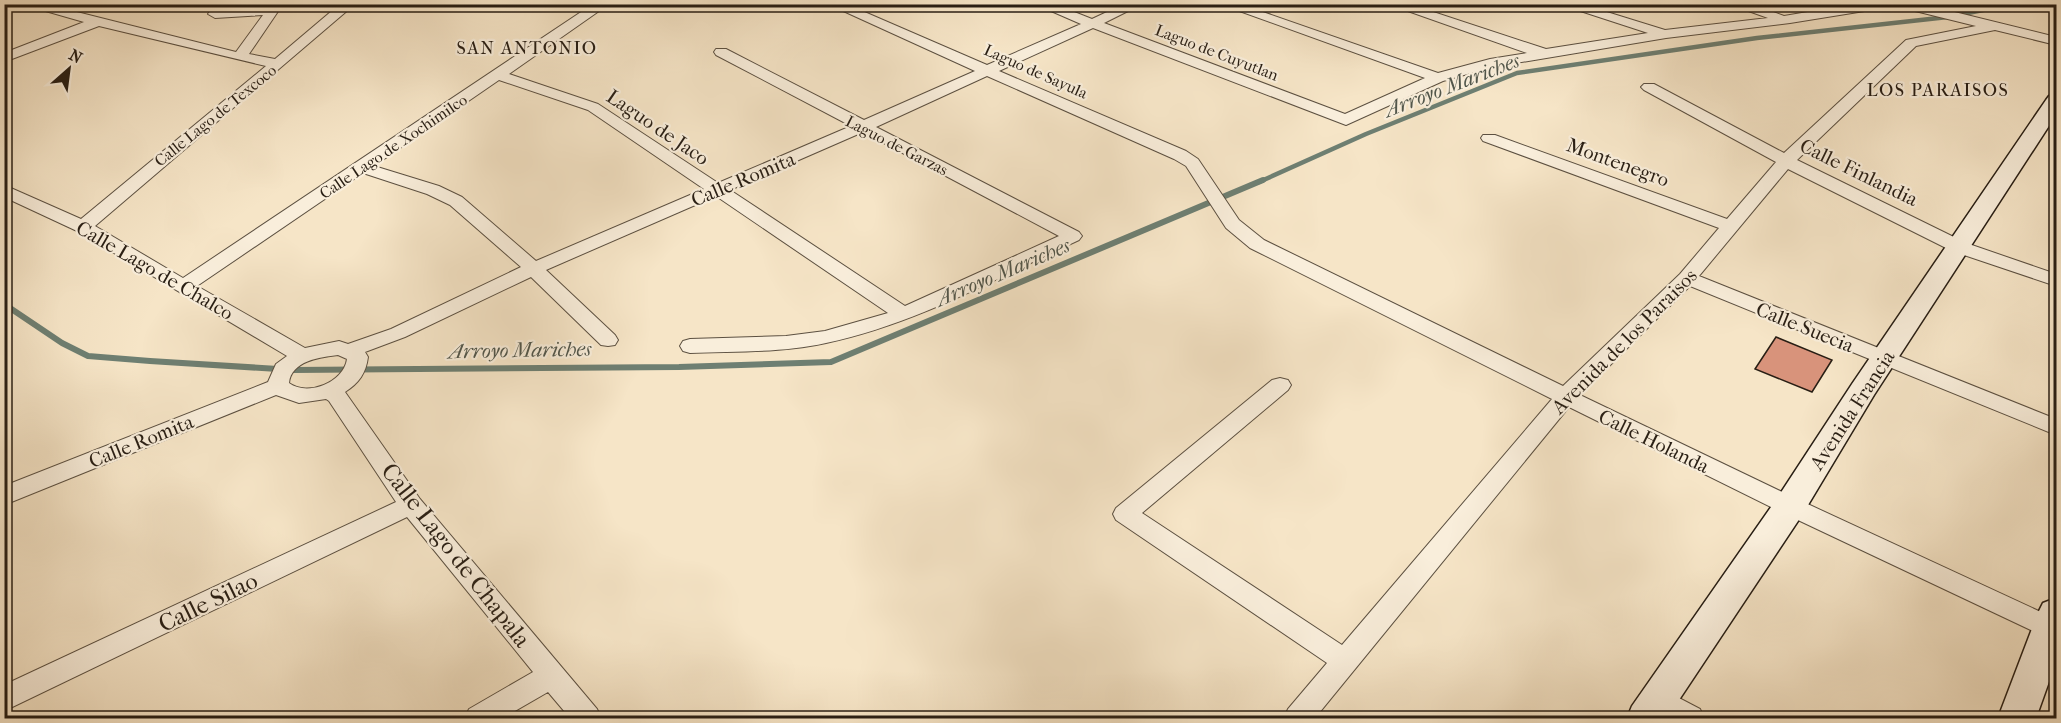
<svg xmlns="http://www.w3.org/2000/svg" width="2061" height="723" viewBox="0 0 2061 723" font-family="'IM FELL French Canon',serif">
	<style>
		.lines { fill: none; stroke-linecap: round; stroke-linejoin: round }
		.stream-far1 { stroke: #6e7f72; stroke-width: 4.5 }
		.stream { stroke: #6e7f72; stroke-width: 6 }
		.building { fill: #d8937b; stroke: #281e14; stroke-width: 1.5 }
		.street-casing { stroke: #5c5041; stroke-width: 2 }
		.secondary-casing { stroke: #281e14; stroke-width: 3 }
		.street { fill: #f9eedb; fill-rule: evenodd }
		.secondary { fill: #f9eedb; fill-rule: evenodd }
		.labels { text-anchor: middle; stroke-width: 4.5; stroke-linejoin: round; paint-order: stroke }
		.far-street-label { font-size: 16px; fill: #281e14; stroke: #f9eedb }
		.far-quarter-label { font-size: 18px; letter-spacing: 1.5px; fill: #281e14; stroke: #f9eedb }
		.street-label { font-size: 20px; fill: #281e14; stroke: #f9eedb }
		.water-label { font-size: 21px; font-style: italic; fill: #51564b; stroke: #f9eedb }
		.near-street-label { font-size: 24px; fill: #281e14; stroke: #f9eedb }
	</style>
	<rect width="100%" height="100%" fill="#f6e5c7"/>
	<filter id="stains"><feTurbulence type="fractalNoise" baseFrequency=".00333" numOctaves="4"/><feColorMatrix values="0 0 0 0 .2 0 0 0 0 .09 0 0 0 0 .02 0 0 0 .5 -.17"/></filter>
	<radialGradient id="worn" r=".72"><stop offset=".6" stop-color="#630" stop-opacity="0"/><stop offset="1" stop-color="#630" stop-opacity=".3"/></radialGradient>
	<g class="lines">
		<path class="stream-far1" d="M1259,182L1366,134L1517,73L1757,38L1948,17L1998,7"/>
		<path class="stream" d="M4,304L62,343L88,356L150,361L294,370L679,367L831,362L1263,180"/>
	</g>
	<path class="building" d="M1776,337L1832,360L1812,392L1755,369Z"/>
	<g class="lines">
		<defs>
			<path id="street" d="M21,4H45L236,52L263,15L215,18L208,14L210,11L283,4L249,54L275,59L340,4H355L95,226L183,278L593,4H609L509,74L598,104L718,183L851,126L716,55L714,52L716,49H726L864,120L975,71L828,4H846L987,65L1081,24L1035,4H1054L1092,19L1124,4H1142L1104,23L1345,114L1425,78L1220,4H1240L1438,73L1490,59L1527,53L1388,4H1409L1546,49L1648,33L1559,4H1581L1665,30L1768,18L1729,4H1752L1784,16L1855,4H1889L1883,8L1790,23L1666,38L1492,67L1443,81L1346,125L1093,28L999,71L1186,151L1198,159L1239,220L1264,240L1563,386L1680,274L1719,228L1483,141L1481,138L1483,135H1495L1727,219L1776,162L1644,90L1641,87L1644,84H1654L1784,153L1906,40L1976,26L1899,7L1898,4H1922L2056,37V45L1995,30L1916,46L1797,160L1966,243L2056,274V286L1952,251L1788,169L1699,276L2056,419V435L1690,286L1580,395L1799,500L2056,619V642L1781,512L1569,407L1315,718H1284L1288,709L1327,663L1116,520L1113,514L1116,508L1272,380L1280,378L1288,380L1291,385L1288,390L1142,513L1342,645L1552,399L1250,248L1226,228L1186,166L1174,159L987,76L876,127L1079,232L1082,236L1079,240C997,278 916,324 826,343C782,353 735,351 690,353L683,351L680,346L683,341L690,339L786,336L825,331L888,313L716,196L546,270L615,335L618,340L615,345L608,346L601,345L531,277L405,337L365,352L368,357C366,373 359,383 345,392L420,499L597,709L601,718H570L548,692L503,718H465L469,709L533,672L407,517L4,711V685L396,502L329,401L326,399L299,403L276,395L4,505V486L268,382L276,364L287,356L77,231L4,197V185L81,219L266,66L99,26L4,62V53L84,22ZM499,80L588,110L704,189L536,261L462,197L439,186L374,166ZM863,132L1059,236L905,306L730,190ZM363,173L427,194L450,205L521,267L391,329L348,344L339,341L305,348L197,286ZM338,355L347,359C344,382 308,397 289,383C291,361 320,357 338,355Z
				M1658,687L1700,709L1704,718C1681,718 1655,723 1644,699L1648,690Z"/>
			<path id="secondary" d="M2046,4H2056V11L2050,10Z
				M2056,94V115L1874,395L1802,515L1667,718H1627L1632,706L1778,497L1852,384L2046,100L2049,96Z
				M2056,598V662L2036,718H1998L2038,613L2043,603Z"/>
		</defs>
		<use href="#street" class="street-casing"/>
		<use href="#secondary" class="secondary-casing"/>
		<use href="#street" class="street"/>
		<use href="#secondary" class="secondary"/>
	</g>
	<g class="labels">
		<g class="far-street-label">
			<text transform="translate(1217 52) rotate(21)" y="6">Laguo de Cuyutlan</text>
			<text transform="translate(1036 71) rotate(24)" y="6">Laguo de Sayula</text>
			<text transform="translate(215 115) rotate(-39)" y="6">Calle Lago de Texcoco</text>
			<text transform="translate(897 145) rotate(27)" y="6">Laguo de Garzas</text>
			<text transform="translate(393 146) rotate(-34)" y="6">Calle Lago de Xochimilco</text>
		</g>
		<g class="far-quarter-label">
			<text x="527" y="54">SAN ANTONIO</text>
			<text x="1938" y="96">LOS PARAISOS</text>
		</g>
		<g class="street-label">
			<text transform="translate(658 127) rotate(34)" y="7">Laguo de Jaco</text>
			<text transform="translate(1618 162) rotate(20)" y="7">Montenegro</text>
			<text transform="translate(1859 172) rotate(26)" y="7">Calle Finlandia</text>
			<text transform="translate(743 179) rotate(-23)" y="7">Calle Romita</text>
			<text transform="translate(155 270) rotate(30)" y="7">Calle Lago de Chalco</text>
			<text transform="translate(1805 327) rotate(22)" y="7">Calle Suecia</text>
			<text transform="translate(1624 341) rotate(-45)" y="7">Avenida de los Paraisos</text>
			<text transform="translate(1852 410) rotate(-57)" y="7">Avenida Francia</text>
			<text transform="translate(141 441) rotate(-22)" y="7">Calle Romita</text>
			<text transform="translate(1654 441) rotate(26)" y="7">Calle Holanda</text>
		</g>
		<g class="water-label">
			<text transform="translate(1452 85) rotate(-21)" y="7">Arroyo Mariches</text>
			<text transform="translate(1003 272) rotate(-23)" y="7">Arroyo Mariches</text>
			<text transform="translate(520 350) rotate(-1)" y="7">Arroyo Mariches</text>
		</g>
		<g class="near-street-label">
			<text transform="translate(456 555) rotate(52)" y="8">Calle Lago de Chapala</text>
			<text transform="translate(208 602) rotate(-26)" y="8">Calle Silao</text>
		</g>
	</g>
	<rect width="2061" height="723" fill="none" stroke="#f6e5c7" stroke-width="24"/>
	<rect x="6" y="6" width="2049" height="711" fill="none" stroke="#281e14" stroke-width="3"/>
	<rect x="12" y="12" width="2037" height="699" fill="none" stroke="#281e14" stroke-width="1.5"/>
	<g transform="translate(69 69) rotate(28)" stroke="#f9eedb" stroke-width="4.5" paint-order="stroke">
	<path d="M0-4.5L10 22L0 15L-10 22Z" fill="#281e14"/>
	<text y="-9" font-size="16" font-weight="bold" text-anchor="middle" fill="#281e14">N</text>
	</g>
	<rect width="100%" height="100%" filter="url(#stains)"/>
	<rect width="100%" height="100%" fill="url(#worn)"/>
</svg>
